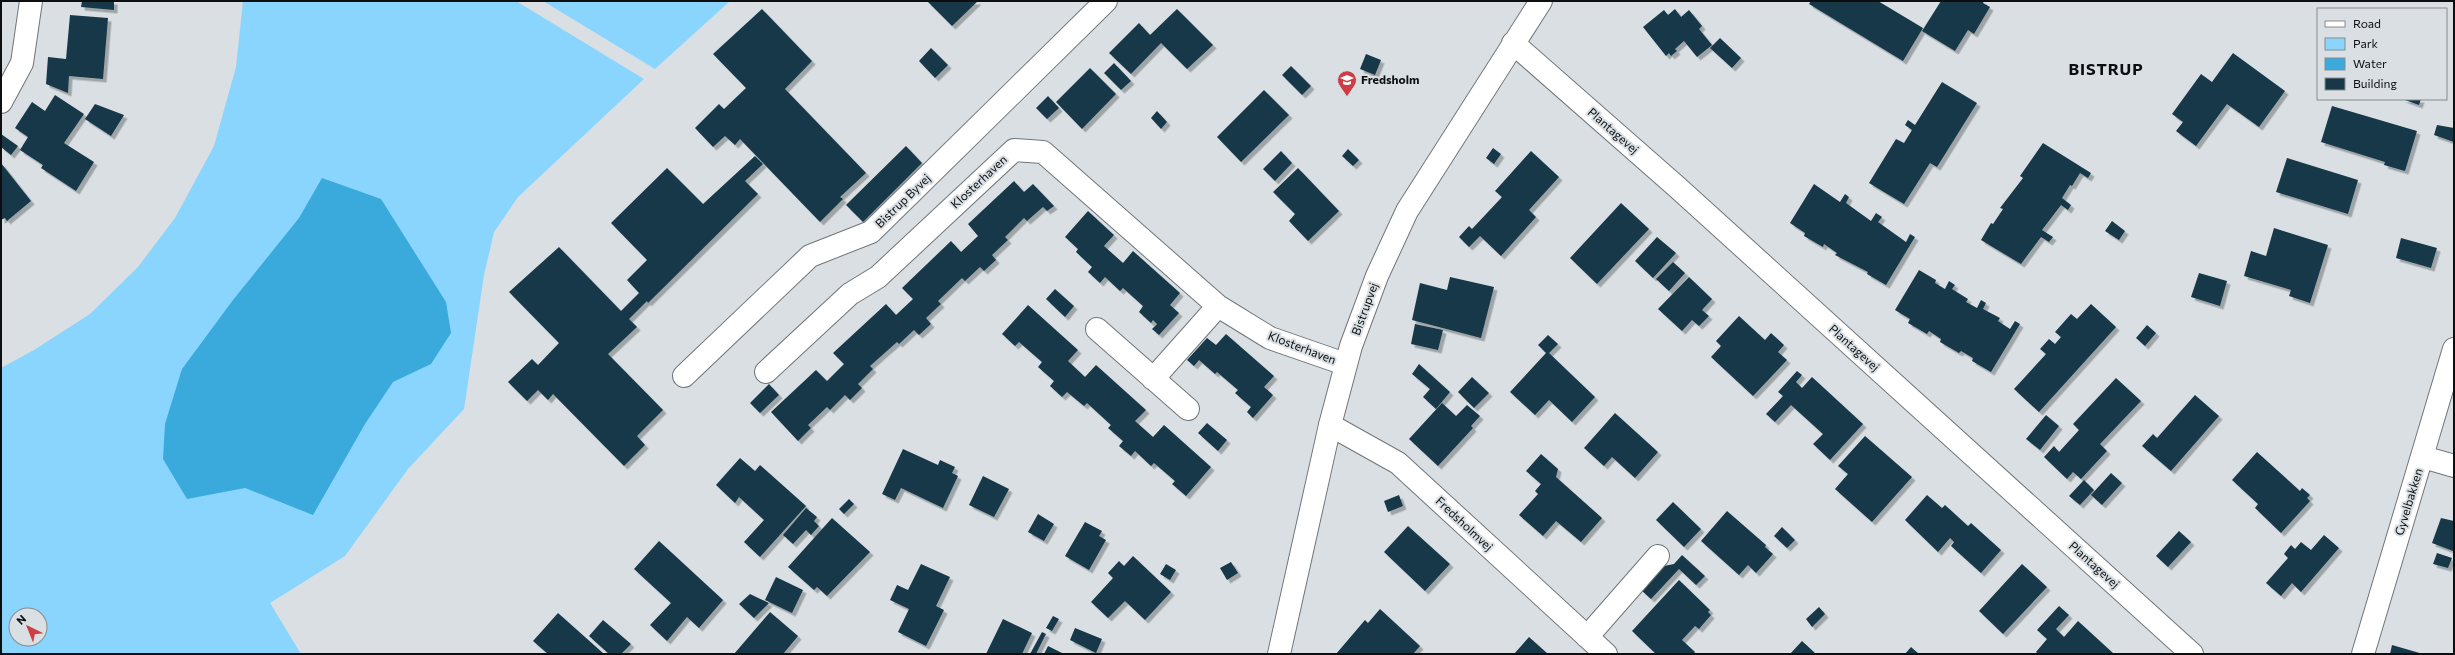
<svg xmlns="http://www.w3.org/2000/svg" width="2455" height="655" viewBox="0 0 2455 655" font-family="Commissioner,sans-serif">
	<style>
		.green { fill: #8ad5fe; fill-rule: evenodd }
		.water { fill: #3aa9dc }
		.building { fill: #163848; filter: url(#shadow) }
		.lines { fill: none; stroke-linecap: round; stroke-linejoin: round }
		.street-casing { stroke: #717679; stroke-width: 24 }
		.secondary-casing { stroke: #717679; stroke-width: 24 }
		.street { stroke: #fff; stroke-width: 22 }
		.secondary { stroke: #fff; stroke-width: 22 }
		.labels { text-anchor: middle; stroke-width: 4; stroke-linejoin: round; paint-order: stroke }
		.poi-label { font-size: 12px; font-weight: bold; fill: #0c0e0f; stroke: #d9dfe3; text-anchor: start }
		.street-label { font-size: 12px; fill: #0c0e0f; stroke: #d9dfe3 }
		.district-label { font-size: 16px; font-weight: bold; letter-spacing: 1px; fill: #0c0e0f; stroke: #d9dfe3 }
	</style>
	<defs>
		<filter id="shadow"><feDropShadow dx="3.5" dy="3.5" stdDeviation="0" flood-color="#0004"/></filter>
	</defs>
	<rect width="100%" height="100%" fill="#d9dfe3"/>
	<path class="green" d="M243,1H516L644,79L518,197L494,232L484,275L464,409L408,469L345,556L270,603L301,654H1V368L34,350L90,314L138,267L175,218L214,146L236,67ZM16,615H40V639H16Z
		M543,1H730L655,69Z"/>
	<path class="water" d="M322,178L381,199L446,302L451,333L431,364L393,382L365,424L313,515L245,488L187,499L163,459L165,424L182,369L233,300L299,218Z"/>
	<path class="building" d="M82,1H114V10L81,7Z
		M927,1H978L952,26Z
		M1811,1H1878L1923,28L1903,61L1809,4Z
		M1941,1H1984L1983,3L1990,7L1974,34L1968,30L1955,51L1922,31Z
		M762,9L812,61L785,89L866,173L840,197L843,199L820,222L740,139L735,145L725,136L713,147L695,128L719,104L724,109L746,88L713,54Z
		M1177,9L1213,45L1187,69L1161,43L1131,74L1109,53L1139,23L1150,35Z
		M1675,9L1681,17L1689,10L1702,26L1699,29L1712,45L1697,57L1684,41L1675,49L1677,51L1671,56L1669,53L1666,56L1643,27L1664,10L1668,15Z
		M70,15L108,18L103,79L69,76L68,93L46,84L48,57L66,59Z
		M1720,38L1741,58L1732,68L1710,48Z
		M931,48L948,65L935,78L919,61Z
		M2233,53L2285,91L2259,127L2227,104L2196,146L2176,131L2183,122L2172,114L2201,74L2212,82Z
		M1366,54L1381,60L1375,75L1360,69Z
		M1114,63L1131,81L1121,90L1104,73Z
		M1291,66L1311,86L1302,95L1282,75Z
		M1090,68L1116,94L1082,129L1056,102Z
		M1942,82L1977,103L1937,167L1930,163L1904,204L1869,183L1896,139L1904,143L1912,130L1905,125L1908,120L1915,125Z
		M1264,90L1289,115L1241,162L1217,137Z
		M55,95L84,114L64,143L94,162L76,191L41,168L43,165L20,150L28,137L15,128L32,102L45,111Z
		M1048,96L1059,108L1047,119L1036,108Z
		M2402,99H2421L2419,105Z
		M95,104L124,115L111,136L85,119Z
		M2332,106L2417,131L2405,171L2384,165L2385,162L2321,142Z
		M1157,111L1167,122L1161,129L1151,118Z
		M2437,125L2454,128V142L2434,135Z
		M1,134L18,146L11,155L1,147Z
		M2043,143L2091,173L2088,178L2080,173L2072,186L2070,185L2062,198L2071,205L2068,210L2061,205L2042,230L2053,237L2049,242L2041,237L2021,264L1981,240L1991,223L1993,224L2003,209L2000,208L2023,178L2020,176Z
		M906,146L922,163L863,222L846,205Z
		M1493,148L1501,154L1494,164L1486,158Z
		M1348,149L1359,160L1353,166L1342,156Z
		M1281,151L1292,163L1275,181L1263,169Z
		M1531,151L1559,177L1529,210L1536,217L1501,256L1480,236L1469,247L1459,237L1469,226L1472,229L1502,197L1495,191Z
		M755,156L763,164L745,181L758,194L648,303L647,301L629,319L637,327L608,354L663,410L637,436L645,445L624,466L553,394L548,400L538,390L527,401L508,382L532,359L538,365L559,343L509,292L559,247L621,311L639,293L627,280L647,260L611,223L667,168L703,204Z
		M2287,158L2358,180L2348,214L2276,192Z
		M1,163L31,201L7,221L5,218L1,220Z
		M1298,168L1339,211L1308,241L1289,221L1295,214L1273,192Z
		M1014,181L1024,192L1033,184L1054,206L1047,211L1043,207L1027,221L1024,218L1005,237L1008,240L992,255L996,260L984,271L980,267L965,281L962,278L938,301L941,304L926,318L931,324L919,335L914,330L899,344L897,342L870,366L873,369L858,384L862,388L850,400L845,395L830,410L827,407L808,425L811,428L798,441L771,412L816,370L827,381L844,364L833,353L886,304L896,315L913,299L902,288L951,241L961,252L978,236L968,224Z
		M1814,184L1840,202L1845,194L1849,197L1846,203L1871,221L1876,213L1882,217L1878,222L1906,242L1910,234L1915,237L1886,285L1867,274L1868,272L1835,255L1837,253L1824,244L1823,247L1804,236L1805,233L1790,223Z
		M1621,203L1649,229L1597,284L1570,258Z
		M1088,211L1114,235L1104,246L1123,263L1133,251L1180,293L1170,305L1179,313L1159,335L1152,329L1157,324L1153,320L1151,323L1139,312L1143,306L1123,288L1120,291L1105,277L1100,283L1088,272L1092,267L1076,252L1078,249L1065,237Z
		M2112,221L2125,231L2119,240L2105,231Z
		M2274,228L2328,245L2310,303L2289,296L2291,290L2244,276L2251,251L2266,256Z
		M1657,237L1676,253L1653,278L1635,261Z
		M2401,238L2437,248L2431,268L2396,258Z
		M1673,262L1685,273L1669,291L1656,279Z
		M1919,270L1936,280L1935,283L1945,289L1949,281L1955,285L1952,289L1968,299L1966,302L1977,308L1981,300L1986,303L1983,309L2000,318L1998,321L2010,329L2015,321L2020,324L1991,372L1972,361L1973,358L1961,351L1959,353L1940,342L1941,339L1929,331L1927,334L1908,323L1910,319L1895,310Z
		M2199,273L2227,281L2220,306L2191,297Z
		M1450,277L1494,287L1481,338L1412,320L1420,283L1447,290Z
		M1689,277L1712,299L1702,310L1709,316L1699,326L1692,320L1682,331L1658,309Z
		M1055,289L1074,306L1065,317L1046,299Z
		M2091,304L2116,327L2039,412L2014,389L2046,354L2040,349L2049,339L2055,344L2061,337L2055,332L2071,314L2077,319Z
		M1028,305L1078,350L1068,361L1085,377L1096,365L1146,410L1135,421L1153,437L1164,425L1211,467L1186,496L1172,484L1175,481L1154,463L1151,466L1135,451L1131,456L1119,446L1123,441L1108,428L1111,425L1087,403L1084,406L1067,392L1062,397L1050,386L1054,381L1038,367L1042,362L1019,342L1015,346L1002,334Z
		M1739,316L1765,340L1771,333L1784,345L1778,352L1787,360L1753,396L1711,357L1721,346L1716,341Z
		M1415,324L1443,330L1438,350L1411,344Z
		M2147,325L2156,333L2145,346L2136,338Z
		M1226,334L1274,376L1264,387L1273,395L1253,418L1247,412L1251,407L1235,393L1238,390L1217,372L1215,374L1199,360L1194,366L1187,360L1207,338L1216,345Z
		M1548,335L1558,344L1549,353L1595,397L1572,422L1549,400L1535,415L1510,392L1546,353L1538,345Z
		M1419,364L1450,392L1436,409L1423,397L1430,389L1412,374Z
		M1797,371L1802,375L1796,382L1802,388L1812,377L1863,424L1830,460L1813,444L1823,434L1791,405L1775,422L1766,414L1783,396L1778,392Z
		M1472,377L1489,393L1474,408L1458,392Z
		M2116,378L2141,401L2100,444L2107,451L2081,479L2073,472L2067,479L2044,457L2054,446L2059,452L2079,430L2073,424Z
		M769,384L779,395L760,413L750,403Z
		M2195,395L2219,416L2171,471L2142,446L2153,434L2157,438Z
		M1442,403L1456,416L1467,405L1480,416L1471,426L1473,428L1438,466L1409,439Z
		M1615,413L1658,452L1635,478L1612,457L1604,466L1584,448Z
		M2046,415L2059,426L2040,450L2026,439Z
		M1207,423L1227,440L1218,451L1198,433Z
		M1865,436L1912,477L1872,522L1835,489L1848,474L1838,466Z
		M903,449L938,465L940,460L955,467L952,473L958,476L943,508L901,488L895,500L882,494Z
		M2257,452L2300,491L2302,488L2310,495L2307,498L2310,501L2281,533L2255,508L2258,504L2232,480Z
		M1541,454L1558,469L1556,477L1602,518L1581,542L1556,521L1543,536L1519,515L1538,494L1535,491L1541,484L1526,471Z
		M740,458L755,471L760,465L806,506L760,557L744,542L764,520L739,497L735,503L716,485Z
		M2111,473L2122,483L2102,505L2091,495Z
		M983,476L1009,489L994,517L969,505Z
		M2084,480L2094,490L2080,505L2069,496Z
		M1399,495L1403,506L1388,512L1384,501Z
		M1927,495L1942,508L1945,505L1968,526L1971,523L2001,550L1981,573L1951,546L1954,542L1950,538L1938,552L1905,520Z
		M849,499L854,504L844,514L839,509Z
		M1673,502L1701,529L1684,547L1656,520Z
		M806,508L817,517L814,521L819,526L811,535L806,530L793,544L783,535Z
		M1727,511L1766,545L1765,547L1773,554L1756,573L1748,565L1739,575L1701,541Z
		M1038,514L1054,524L1044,541L1028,532Z
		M832,518L870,552L827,596L817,587L814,590L788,567Z
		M2441,518L2454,521L2453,551L2432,543Z
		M1085,522L1102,531L1099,536L1106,540L1089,570L1065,556Z
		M1408,526L1450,564L1425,591L1384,552Z
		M1782,527L1795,540L1787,548L1774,536Z
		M2179,531L2191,542L2168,567L2156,556Z
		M2324,535L2339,548L2301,592L2292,583L2281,596L2266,583L2288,558L2284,554L2291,545L2295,549L2301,542L2311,550Z
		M659,541L723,600L699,628L687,617L667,641L650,625L671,603L634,569Z
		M2437,553L2452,558L2448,568L2433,564Z
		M1682,555L1705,576L1696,585L1679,569L1651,599L1641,590L1664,566L1674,564Z
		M1133,556L1171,592L1145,620L1125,601L1108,618L1091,602L1113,578L1108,573L1119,561L1124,566Z
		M1231,562L1238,573L1227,580L1220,568Z
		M921,564L950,577L936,606L944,610L926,646L898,632L909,609L890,600L897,585L908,590Z
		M1166,564L1176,570L1170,580L1160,574Z
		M2022,564L2047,587L2003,634L1979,611Z
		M776,577L803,590L792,613L765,600Z
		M1679,580L1710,610L1708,612L1711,615L1699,629L1695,626L1682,640L1695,652L1693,654H1656L1632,631Z
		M750,594L769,603L754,618L739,604Z
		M2059,606L2069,615L2056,629L2064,637L2078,621L2114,654H2038L2036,652L2047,639L2037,630Z
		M1819,607L1825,614L1812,627L1806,619Z
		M1380,609L1420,646L1413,654H1336L1365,620L1368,623Z
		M770,612L798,636L783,654H734Z
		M558,613L604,654H548L533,641Z
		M1053,616L1059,619L1052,631L1046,628Z
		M1003,619L1032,633L1022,654H986Z
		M603,620L631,644L621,654H609L589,636Z
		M1075,628L1102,639L1096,653L1070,640Z
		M1042,632L1046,634L1036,654H1030Z
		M1529,637L1548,654H1514Z
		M1802,641L1816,654H1790Z
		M2392,645L2423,654H2390Z
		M1048,646L1064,654H1044Z
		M1911,647L1919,654H1905Z"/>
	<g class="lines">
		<defs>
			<path id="street" d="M1,102L22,63L31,1
				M1097,329L1188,409
				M766,372L850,294L878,277L1014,150L1043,152L1218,306L1270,338L1345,364
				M684,376L810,256L871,232L1106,1
				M1153,379L1218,306
				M1330,425L1398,463L1606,654
				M2423,457L2454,466
				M1587,637L1658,556
				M2363,654L2454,349"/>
			<path id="secondary" d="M1513,43L1677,187L2192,654
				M1279,654L1330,425L1351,346L1377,276L1407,211L1541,1"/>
		</defs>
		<use href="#street" class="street-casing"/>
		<use href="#secondary" class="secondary-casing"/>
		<use href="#street" class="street"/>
		<use href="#secondary" class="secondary"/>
	</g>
	<defs>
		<symbol id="school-pin" viewBox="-11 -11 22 30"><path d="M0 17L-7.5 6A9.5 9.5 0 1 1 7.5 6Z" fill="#cd3d43" stroke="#d9dfe3"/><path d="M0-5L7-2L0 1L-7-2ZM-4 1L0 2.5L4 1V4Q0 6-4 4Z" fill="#fff"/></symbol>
	</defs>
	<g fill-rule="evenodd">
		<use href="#school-pin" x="1336" y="69" width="22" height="30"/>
	</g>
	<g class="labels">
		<g class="poi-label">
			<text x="1361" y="84">Fredsholm</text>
		</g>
		<g class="street-label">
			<text transform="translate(1613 131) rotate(41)" y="4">Plantagevej</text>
			<text transform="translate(979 182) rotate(-43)" y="4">Klosterhaven</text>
			<text transform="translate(903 201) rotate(-44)" y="4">Bistrup Byvej</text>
			<text transform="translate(1365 309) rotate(-70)" y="4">Bistrupvej</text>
			<text transform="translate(1302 348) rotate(21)" y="4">Klosterhaven</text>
			<text transform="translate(1854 348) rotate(42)" y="4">Plantagevej</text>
			<text transform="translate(2409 502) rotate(-73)" y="4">Gyvelbakken</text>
			<text transform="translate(1464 524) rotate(43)" y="4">Fredsholmvej</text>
			<text transform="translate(2094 565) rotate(42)" y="4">Plantagevej</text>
		</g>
		<g class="district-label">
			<text x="2106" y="75">BISTRUP</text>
		</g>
	</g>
	<rect width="2455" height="655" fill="none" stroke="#0c0e0f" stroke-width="4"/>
	<rect x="2317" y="8" width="130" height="92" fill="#d9dfe3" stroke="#878b8e"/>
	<rect x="2325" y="21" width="20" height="6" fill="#ffffff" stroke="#878b8e"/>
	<text x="2353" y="28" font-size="12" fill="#0c0e0f">Road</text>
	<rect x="2325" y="38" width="20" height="12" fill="#8ad5fe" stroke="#878b8e"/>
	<text x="2353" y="48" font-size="12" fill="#0c0e0f">Park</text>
	<rect x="2325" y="58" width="20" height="12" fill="#3aa9dc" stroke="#878b8e"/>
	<text x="2353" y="68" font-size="12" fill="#0c0e0f">Water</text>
	<rect x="2325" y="78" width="20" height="12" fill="#163848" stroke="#878b8e"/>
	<text x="2353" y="88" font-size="12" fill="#0c0e0f">Building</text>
	<g transform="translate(28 627) rotate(317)"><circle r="19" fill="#d9dfe3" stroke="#878b8e"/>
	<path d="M0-3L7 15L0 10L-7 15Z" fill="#cd3d43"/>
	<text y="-6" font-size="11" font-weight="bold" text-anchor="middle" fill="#0c0e0f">N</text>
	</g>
</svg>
